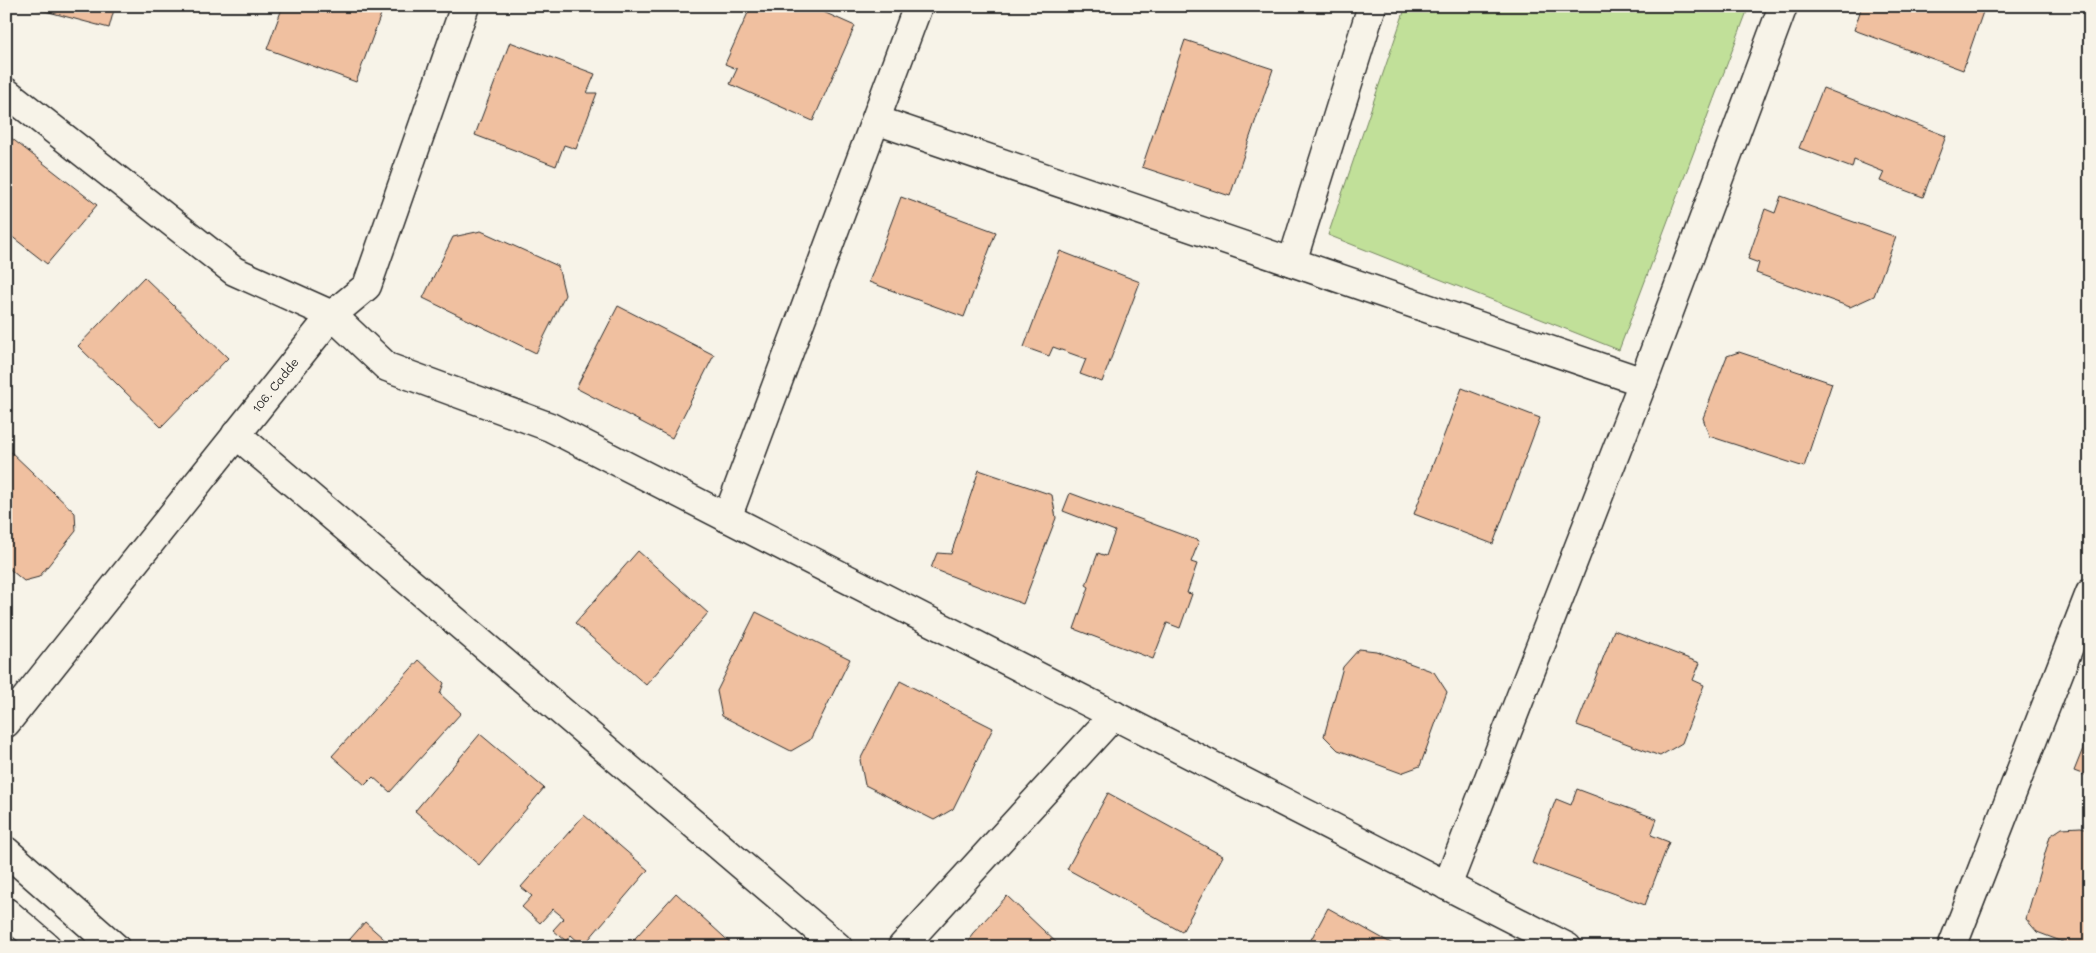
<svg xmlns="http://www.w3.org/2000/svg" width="2096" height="953" viewBox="0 0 2096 953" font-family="Mali,sans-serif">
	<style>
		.green { fill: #c1e099; stroke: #768662 }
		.building { fill: #f0c0a0; stroke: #2b2b2b }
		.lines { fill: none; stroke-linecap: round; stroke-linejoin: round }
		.minor-casing { stroke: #2b2b2b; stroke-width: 31 }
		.secondary-casing { stroke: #2b2b2b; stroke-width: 31 }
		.minor { stroke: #f7f3e8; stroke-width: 28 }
		.secondary { stroke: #f7f3e8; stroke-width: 28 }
		.labels { text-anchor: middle; stroke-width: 5; stroke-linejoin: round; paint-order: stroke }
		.street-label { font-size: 12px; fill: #2b2b2b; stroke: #f7f3e8 }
	</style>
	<rect width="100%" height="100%" fill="#f7f3e8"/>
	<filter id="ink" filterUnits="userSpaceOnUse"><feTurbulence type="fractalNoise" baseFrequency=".02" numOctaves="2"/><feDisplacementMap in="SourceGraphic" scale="10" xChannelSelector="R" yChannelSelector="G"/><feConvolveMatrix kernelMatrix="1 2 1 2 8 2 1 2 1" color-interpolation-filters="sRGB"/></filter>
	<g filter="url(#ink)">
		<path class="green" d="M1406,6H1749L1619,350L1328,235Z"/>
		<path class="building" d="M26,6H115L109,28Z
			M283,6H384L356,82L267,49Z
			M751,6L759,9L760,6H810L855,26L813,121L730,84L737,69L725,64Z
			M1862,6H1985L1963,70L1854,30Z
			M1185,40L1273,69L1230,196L1142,167Z
			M510,42L595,74L587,93H597L576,149L564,145L556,166L475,135Z
			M1823,88L1946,136L1923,197L1880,181L1884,172L1854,160L1852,168L1799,148Z
			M6,134L97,205L47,264L6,232Z
			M1781,196L1896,237L1874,296L1850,307L1756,273L1759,263L1748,259L1765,209L1775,213Z
			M901,197L996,232L964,317L869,282Z
			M481,231L558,266L565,295L536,353L423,298L453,237Z
			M1060,251L1140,282L1102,382L1080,374L1086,359L1053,347L1049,356L1024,347Z
			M144,277L228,358L161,427L78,346Z
			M618,306L714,355L672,438L576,388Z
			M1739,352L1832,383L1804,467L1709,436L1703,418L1727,356Z
			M1462,388L1540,418L1493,544L1414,514Z
			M10,451L75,513L76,531L39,577L24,581L6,566V456Z
			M979,470L1052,495L1056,518L1023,604L931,568L937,553L951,554Z
			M1070,493L1199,541L1191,562L1197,564L1187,593L1192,594L1180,628L1167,623L1153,659L1074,629L1089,587L1086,585L1098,553L1106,556L1115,531L1063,511Z
			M638,551L708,613L646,685L575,623Z
			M756,612L850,659L810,740L791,751L722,716L717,691Z
			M1614,630L1700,663L1693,680L1704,685L1682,743L1660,756L1577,725Z
			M1359,649L1376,651L1434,672L1447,692L1420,766L1401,773L1338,750L1324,736L1343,667Z
			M419,660L444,683L440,694L461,713L390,792L373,777L365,785L332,756Z
			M900,681L993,728L953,809L934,820L865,785L860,760Z
			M2090,731V777L2074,771Z
			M480,734L544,788L479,865L415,811Z
			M1577,789L1657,819L1651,835L1669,842L1645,905L1532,863L1556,799L1571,805Z
			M1108,793L1223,856L1182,932L1067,869Z
			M584,815L648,870L583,946L571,935L566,941L553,930L564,918L553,909L540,923L522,907L532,896L521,887Z
			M2081,827L2090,830V943L2076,947L2037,932L2026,919L2050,836L2062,828Z
			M676,893L735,947H627Z
			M1007,896L1061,947H967L972,934Z
			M1328,908L1398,947H1307Z
			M365,922L393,947H343Z"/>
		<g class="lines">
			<defs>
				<g id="minor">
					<path d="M6,92L234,271L332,315L387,367L550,427L1567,947"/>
					<path d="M876,120L1643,382"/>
					<path d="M1292,262L1372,6"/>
					<path d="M236,434L838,947"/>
					<path d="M727,518L918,6"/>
					<path id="s1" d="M6,723L332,315L367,286L465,6"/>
					<path d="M1447,886L1643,382L1783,6"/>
					<path d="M902,947L1114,715"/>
					<path d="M1952,947L2090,593"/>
				</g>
				<path id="secondary" d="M6,851L115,947
					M6,912L47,947"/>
			</defs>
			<use href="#minor" class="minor-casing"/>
			<use href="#secondary" class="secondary-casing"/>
			<use href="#minor" class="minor"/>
			<use href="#secondary" class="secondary"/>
		</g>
	</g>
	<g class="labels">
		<g class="street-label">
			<text dy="4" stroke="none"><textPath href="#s1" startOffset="432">106. Cadde</textPath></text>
		</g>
	</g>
	<rect width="2096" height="953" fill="none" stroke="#f7f3e8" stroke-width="25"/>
	<rect x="12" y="12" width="2071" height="928" fill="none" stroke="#2b2b2b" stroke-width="2" filter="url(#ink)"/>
</svg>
